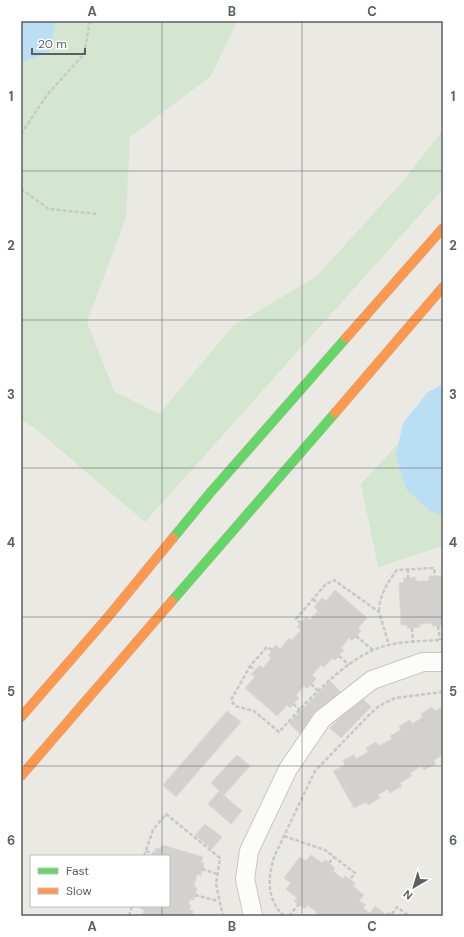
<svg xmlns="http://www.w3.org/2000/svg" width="464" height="937" viewBox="0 0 464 937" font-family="'DM Sans',sans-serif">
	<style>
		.green { fill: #d4e6d0 }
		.water { fill: #badef3 }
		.building { fill: #d2d1ce; stroke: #dad8d4 }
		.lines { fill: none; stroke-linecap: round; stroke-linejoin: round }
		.street-casing { stroke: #c7c7c7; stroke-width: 20 }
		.fast-casing { stroke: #bfaf94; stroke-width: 10 }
		.slow-casing { stroke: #bfaf94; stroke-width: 10 }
		.path { stroke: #c5cac7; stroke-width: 2.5; stroke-dasharray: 4 2; stroke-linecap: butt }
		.street { stroke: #fcfcfb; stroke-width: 18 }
		.fast { stroke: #63d668; stroke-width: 9 }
		.slow { stroke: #ff974d; stroke-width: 9 }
		.grid { fill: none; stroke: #5b5e62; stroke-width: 1; stroke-opacity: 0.55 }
		.neatline { fill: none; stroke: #5b5e62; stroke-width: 1.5 }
		.grid-label { font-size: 13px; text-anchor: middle; font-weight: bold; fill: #5b5e62 }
	</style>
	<rect width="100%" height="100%" fill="#eae9e4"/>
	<path class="green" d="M21,21H237L211,76L130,137L126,218L87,322L114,391L159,414L233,326L316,277L403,181L443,130V189L145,522L37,430L21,419Z
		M443,395V546L378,567L361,484Z"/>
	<path class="water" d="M21,21H55L50,51L21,63Z
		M443,384V515L430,511L406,489L396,456L403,423L428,392Z"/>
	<path class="building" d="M429,576H442L443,579V626H432V623L420,624V627L407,628V625H401L399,583L404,582L403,578L416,577V581H429Z
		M335,590L367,618L358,628L361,631L352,641L349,638L341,648L344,650L335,660L332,658L324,667L321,665L312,675L316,679L307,689L304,686L296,695L299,698L290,708L287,705L277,716L245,688L255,677L251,674L260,665L263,668L271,658L268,655L276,645L280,649L289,638L292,640L301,630L297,627L306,617L310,620L318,611L314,607L322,598L326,601Z
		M330,681L341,692L300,734L289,723Z
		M361,697L371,707L341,738L330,728Z
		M443,706V755L434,760L436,764L424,770L422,766L410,773L412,776L400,783L402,786L390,793L388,789L378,795L380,798L368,805L366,802L354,808L333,771L345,765L343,760L354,755L356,759L368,752L366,748L376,742L379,746L392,739L390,736L401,730L399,726L410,720L412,724L423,717L421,714L432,707L435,711Z
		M227,711L241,722L176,797L163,785Z
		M237,755L250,766L224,795L211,783Z
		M219,791L242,811L231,824L208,804Z
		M205,824L222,837L212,849L195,835Z
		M162,845L203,857L201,862L204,863L201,876L197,874L194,887L197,888L194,900L190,899L188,904L191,905L189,910L193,911L192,916H142L144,910L140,908L141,906H169V856H153L156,848L160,849Z
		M311,855L322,863L325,860L335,868L333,871L343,879L345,876L355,883L353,886L364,895L359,901L366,905L363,908L370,913L375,906L386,915L388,912L394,916H315L317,912L307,905L305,909L294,901L297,898L286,889L291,883L284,878L300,857L306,861Z"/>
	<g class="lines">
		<defs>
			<path id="street" d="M253,916L245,879L249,851L288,769L322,719L372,680L423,662H443"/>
			<path id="fast" d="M173,538L210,493L346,338
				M172,601L335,413"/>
			<path id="slow" d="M346,338L443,228
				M335,413L443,287
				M21,717L108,617L173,538
				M21,776L172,601"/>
		</defs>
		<use href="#street" class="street-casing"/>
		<use href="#fast" class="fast-casing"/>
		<use href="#slow" class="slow-casing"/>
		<path class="path" d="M21,134L47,95L84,54L90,21
			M21,189L49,209L98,214
			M408,569V578
			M313,599L318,603
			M379,611C379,597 388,581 397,570L434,568L435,576
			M301,623L296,619L326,584L334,580L379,612L389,645
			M438,626L440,640
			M412,628L413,642
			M356,636L373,650
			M272,650L267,647L250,666L231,700L235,706L254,711L279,732C305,704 338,666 373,650C393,641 422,641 443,640
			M339,656L349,665
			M250,666L255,670
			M311,684L318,691
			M293,704L300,710
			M284,836L325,850L355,873L350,880
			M146,851L154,854
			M144,856L153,830L166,814L220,858L216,884L223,916
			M329,863L334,857
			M202,869L217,874
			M195,895L218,901
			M392,914L397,907L409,916
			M129,916L132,906
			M284,916C266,899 268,878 274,857L315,771L368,716L379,706L395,698L443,692
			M289,916L299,904"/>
		<use href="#street" class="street"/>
		<use href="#fast" class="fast"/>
		<use href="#slow" class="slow"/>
	</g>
	<path class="grid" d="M162,21V856M302,21V916M21,171H443M21,320H443M21,468H443M21,617H443M21,766H443M162,906V916"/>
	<rect width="464" height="937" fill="none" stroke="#ffffff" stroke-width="44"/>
	<rect x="30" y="855" width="140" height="52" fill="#ffffff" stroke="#bdbfc0"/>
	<rect x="38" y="868" width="20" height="6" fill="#63d668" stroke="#bdbfc0"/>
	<text x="66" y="875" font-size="12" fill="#5b5e62">Fast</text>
	<rect x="38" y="888" width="20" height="6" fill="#ff974d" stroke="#bdbfc0"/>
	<text x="66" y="895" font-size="12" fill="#5b5e62">Slow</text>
	<g transform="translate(414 887) rotate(218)" stroke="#ffffff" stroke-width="3" paint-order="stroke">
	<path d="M0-3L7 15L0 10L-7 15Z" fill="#5b5e62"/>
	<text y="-6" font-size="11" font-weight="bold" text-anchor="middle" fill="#5b5e62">N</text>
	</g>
	<path d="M32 48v6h53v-6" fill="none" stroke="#5b5e62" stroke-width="2"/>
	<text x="38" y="48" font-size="12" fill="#5b5e62" stroke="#ffffff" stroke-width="3" paint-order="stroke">20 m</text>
	<rect x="22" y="22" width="420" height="893" class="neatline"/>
	<g class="grid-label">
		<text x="92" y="16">A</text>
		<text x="232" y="16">B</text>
		<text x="372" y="16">C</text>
		<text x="11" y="101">1</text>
		<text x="453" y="101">1</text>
		<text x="11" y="250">2</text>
		<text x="453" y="250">2</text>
		<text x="11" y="399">3</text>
		<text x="453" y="399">3</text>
		<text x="11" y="547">4</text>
		<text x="453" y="547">4</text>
		<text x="11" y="696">5</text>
		<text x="453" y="696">5</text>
		<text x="11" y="845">6</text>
		<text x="453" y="845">6</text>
		<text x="92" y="931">A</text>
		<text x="232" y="931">B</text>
		<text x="372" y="931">C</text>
	</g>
</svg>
